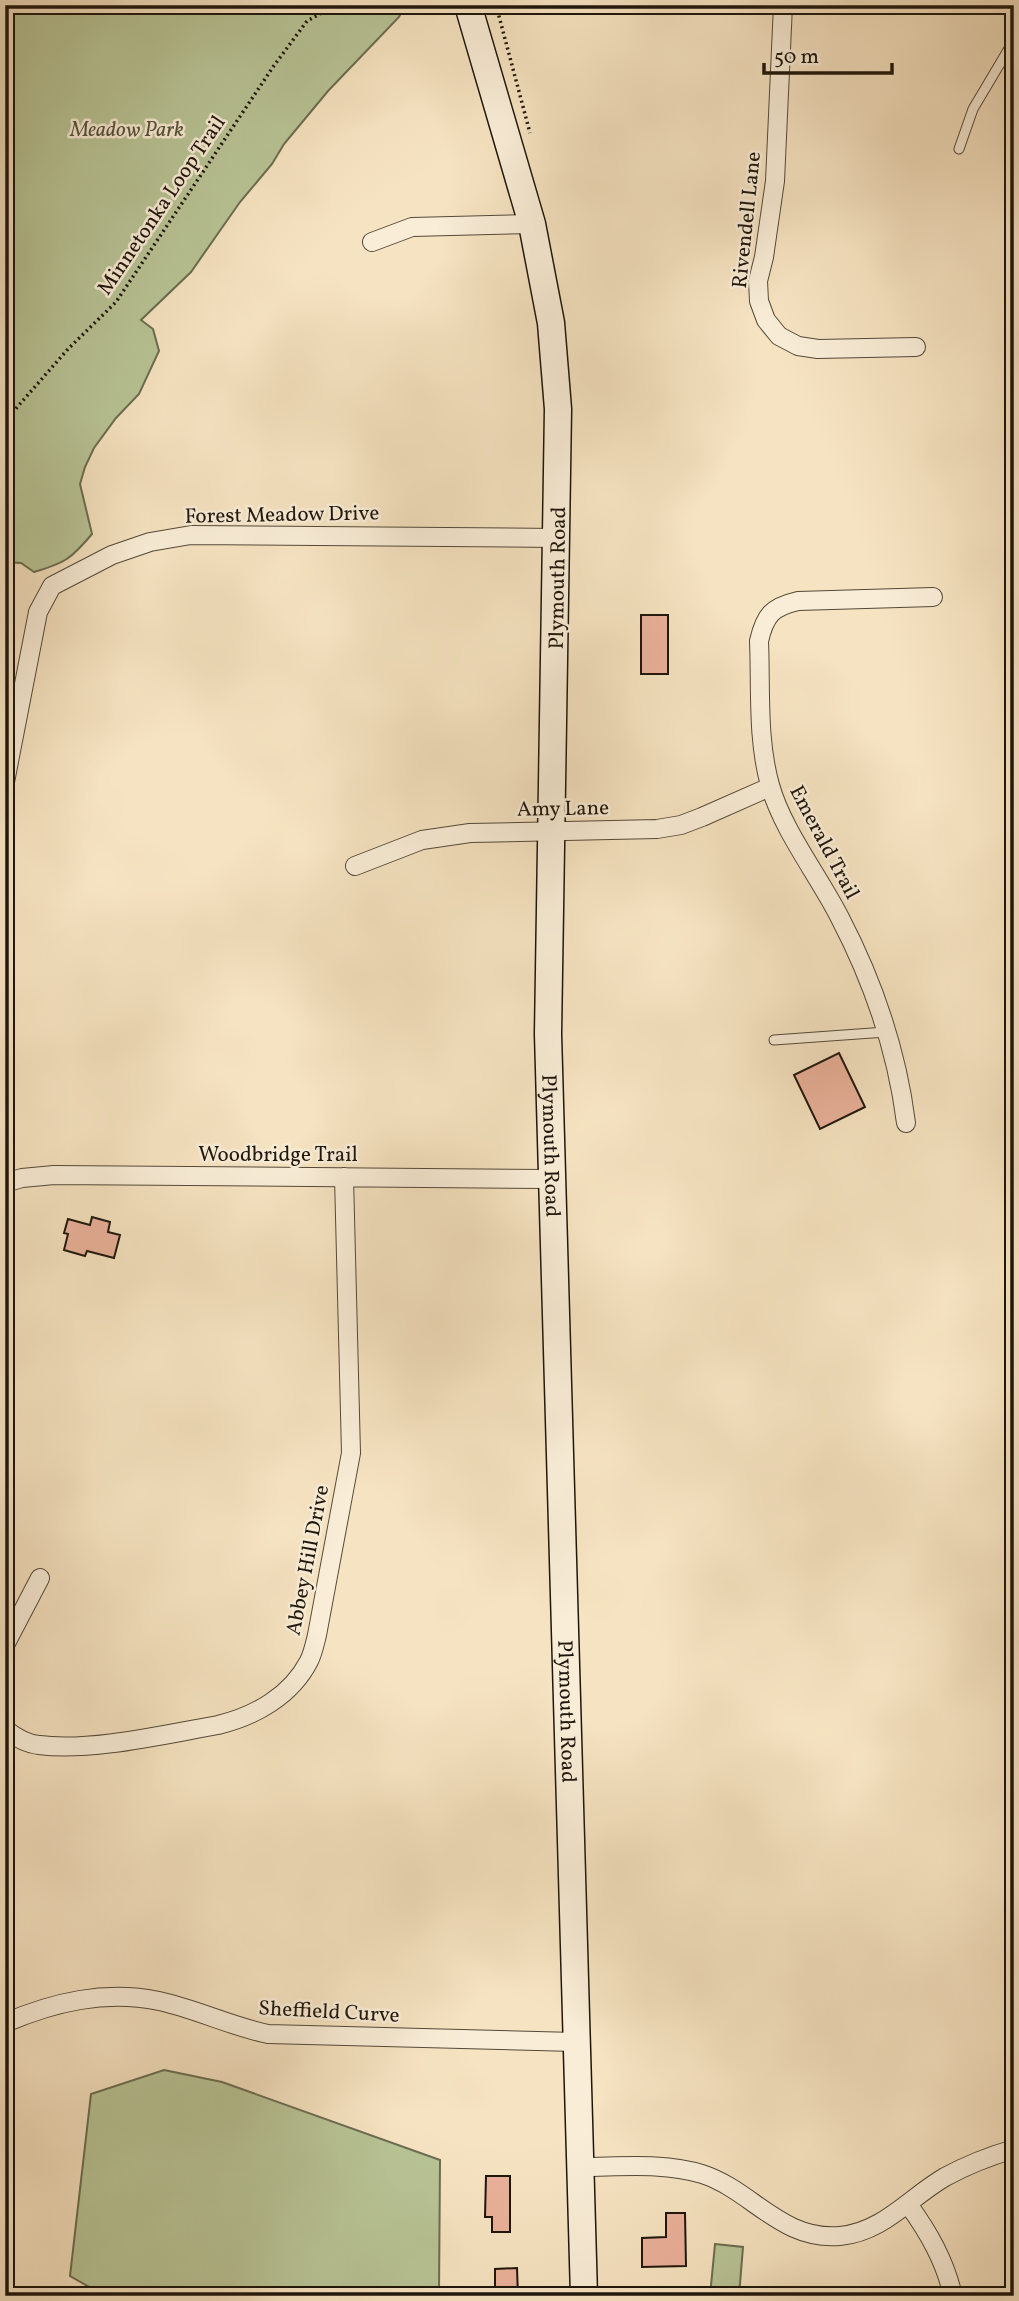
<svg xmlns="http://www.w3.org/2000/svg" width="1019" height="2301" viewBox="0 0 1019 2301" font-family="Vollkorn,serif">
	<style>
		.green { fill: #b8c496; stroke: #6b6d51; stroke-width: 2 }
		.building { fill: #eab19a; stroke: #1e160c; stroke-width: 2 }
		.lines { fill: none; stroke-linecap: round; stroke-linejoin: round }
		.service-casing { stroke: #544939; stroke-width: 11 }
		.minor-casing { stroke: #544939; stroke-width: 20 }
		.secondary-casing { stroke: #1e160c; stroke-width: 29 }
		.path { stroke: #1e160c; stroke-width: 3.5; stroke-dasharray: 2 3.5; stroke-linecap: butt }
		.service { stroke: #f9edd7; stroke-width: 9 }
		.minor { stroke: #f9edd7; stroke-width: 18 }
		.secondary { stroke: #f9edd7; stroke-width: 26 }
		.labels { text-anchor: middle; stroke-width: 5; stroke-linejoin: round; paint-order: stroke }
		.park-label { font-size: 21px; font-style: italic; fill: #54533c; stroke: #f9edd7 }
		.street-label { font-size: 21px; fill: #1e160c; stroke: #f9edd7 }
	</style>
	<rect width="100%" height="100%" fill="#f6e3c1"/>
	<filter id="stains"><feTurbulence type="fractalNoise" baseFrequency=".00286" numOctaves="4"/><feColorMatrix values="0 0 0 0 .2 0 0 0 0 .09 0 0 0 0 .02 0 0 0 .5 -.17"/></filter>
	<radialGradient id="worn" r=".72"><stop offset=".6" stop-color="#630" stop-opacity="0"/><stop offset="1" stop-color="#630" stop-opacity=".3"/></radialGradient>
	<path class="green" d="M5,5H405L399,17L328,91L284,144L272,164L240,202L191,272L141,320L153,329L159,351L139,394L116,418L94,448L85,467L80,484L92,534C71,559 65,563 34,572L21,563L5,562Z
		M164,2070L222,2082L440,2160L439,2296H105L70,2276L91,2094Z
		M715,2244L743,2247L739,2296H710Z"/>
	<path class="building" d="M641,615H668V674H641Z
		M839,1053L865,1107L820,1129L794,1075Z
		M92,1217L110,1222L108,1232L120,1235L114,1258L87,1251L85,1256L64,1250L68,1234L64,1233L68,1219L90,1225Z
		M486,2176H510V2232H492V2217H485Z
		M666,2213H685L686,2266L642,2267V2238L666,2237Z
		M517,2268L518,2296H495V2269Z"/>
	<g class="lines">
		<defs>
			<path id="service" d="M959,149L973,109L1014,40
				M774,1040L886,1032"/>
			<path id="minor" d="M783,5L775,181L764,257L758,281L759,301L766,320L779,336L798,346L818,349L916,347
				M372,242L412,227L532,224
				M5,782L38,612L52,586L112,555L150,542L191,535L557,538
				M355,866L422,840L470,833L657,829L681,825L702,817L770,787
				M906,1123C897,1051 873,981 839,916C818,875 782,829 770,785C757,739 761,688 759,641C765,615 772,607 798,601L933,597
				M5,1183L22,1178L54,1175L552,1179
				M5,1645L40,1578
				M5,1729C15,1737 26,1744 39,1745C90,1752 166,1734 218,1725C255,1716 291,1696 309,1661C313,1653 315,1643 317,1635L351,1453L344,1177
				M5,2023C54,2002 105,1990 159,2001C196,2009 230,2026 268,2034L575,2042
				M580,2167C620,2167 663,2162 702,2174C752,2190 781,2241 840,2236C883,2232 909,2198 945,2177C967,2165 990,2156 1014,2149
				M908,2204C929,2233 945,2261 953,2296"/>
			<g id="secondary">
				<path id="s1" d="M468,5L532,224L551,323L558,409L548,1034L584,2296"/>
			</g>
		</defs>
		<use href="#service" class="service-casing"/>
		<use href="#minor" class="minor-casing"/>
		<use href="#secondary" class="secondary-casing"/>
		<path class="path" d="M496,5L530,133
			M5,421L68,349L116,302L273,67L307,21L336,5"/>
		<use href="#service" class="service"/>
		<use href="#minor" class="minor"/>
		<use href="#secondary" class="secondary"/>
	</g>
	<g class="labels">
		<g class="park-label">
			<text x="127" y="136">Meadow Park</text>
		</g>
		<g class="street-label">
			<text transform="translate(161 205) rotate(-56)" y="7">Minnetonka Loop Trail</text>
			<text transform="translate(746 220) rotate(-84)" y="7">Rivendell Lane</text>
			<text transform="translate(282 514) rotate(-1)" y="7">Forest Meadow Drive</text>
			<text transform="translate(557 578) rotate(-89)" y="7">Plymouth Road</text>
			<text transform="translate(563 808) rotate(-1)" y="7">Amy Lane</text>
			<text transform="translate(825 842) rotate(62)" y="7">Emerald Trail</text>
			<text dy="7" stroke="none"><textPath href="#s1" startOffset="1152">Plymouth Road</textPath></text>
			<text x="278" y="1161">Woodbridge Trail</text>
			<text transform="translate(307 1560) rotate(-79)" y="7">Abbey Hill Drive</text>
			<text dy="7" stroke="none"><textPath href="#s1" startOffset="1718">Plymouth Road</textPath></text>
			<text transform="translate(329 2011) rotate(3)" y="7">Sheffield Curve</text>
		</g>
	</g>
	<rect width="1019" height="2301" fill="none" stroke="#f6e3c1" stroke-width="28"/>
	<rect x="7" y="7" width="1005" height="2287" fill="none" stroke="#1e160c" stroke-width="3.5"/>
	<rect x="14" y="14" width="991" height="2273" fill="none" stroke="#1e160c" stroke-width="2"/>
	<path d="M764 63v10h128v-10" fill="none" stroke="#1e160c" stroke-width="3.5"/>
	<text x="774" y="63" font-size="21" fill="#1e160c" stroke="#f9edd7" stroke-width="5" paint-order="stroke">50 m</text>
	<rect width="100%" height="100%" filter="url(#stains)"/>
	<rect width="100%" height="100%" fill="url(#worn)"/>
</svg>
